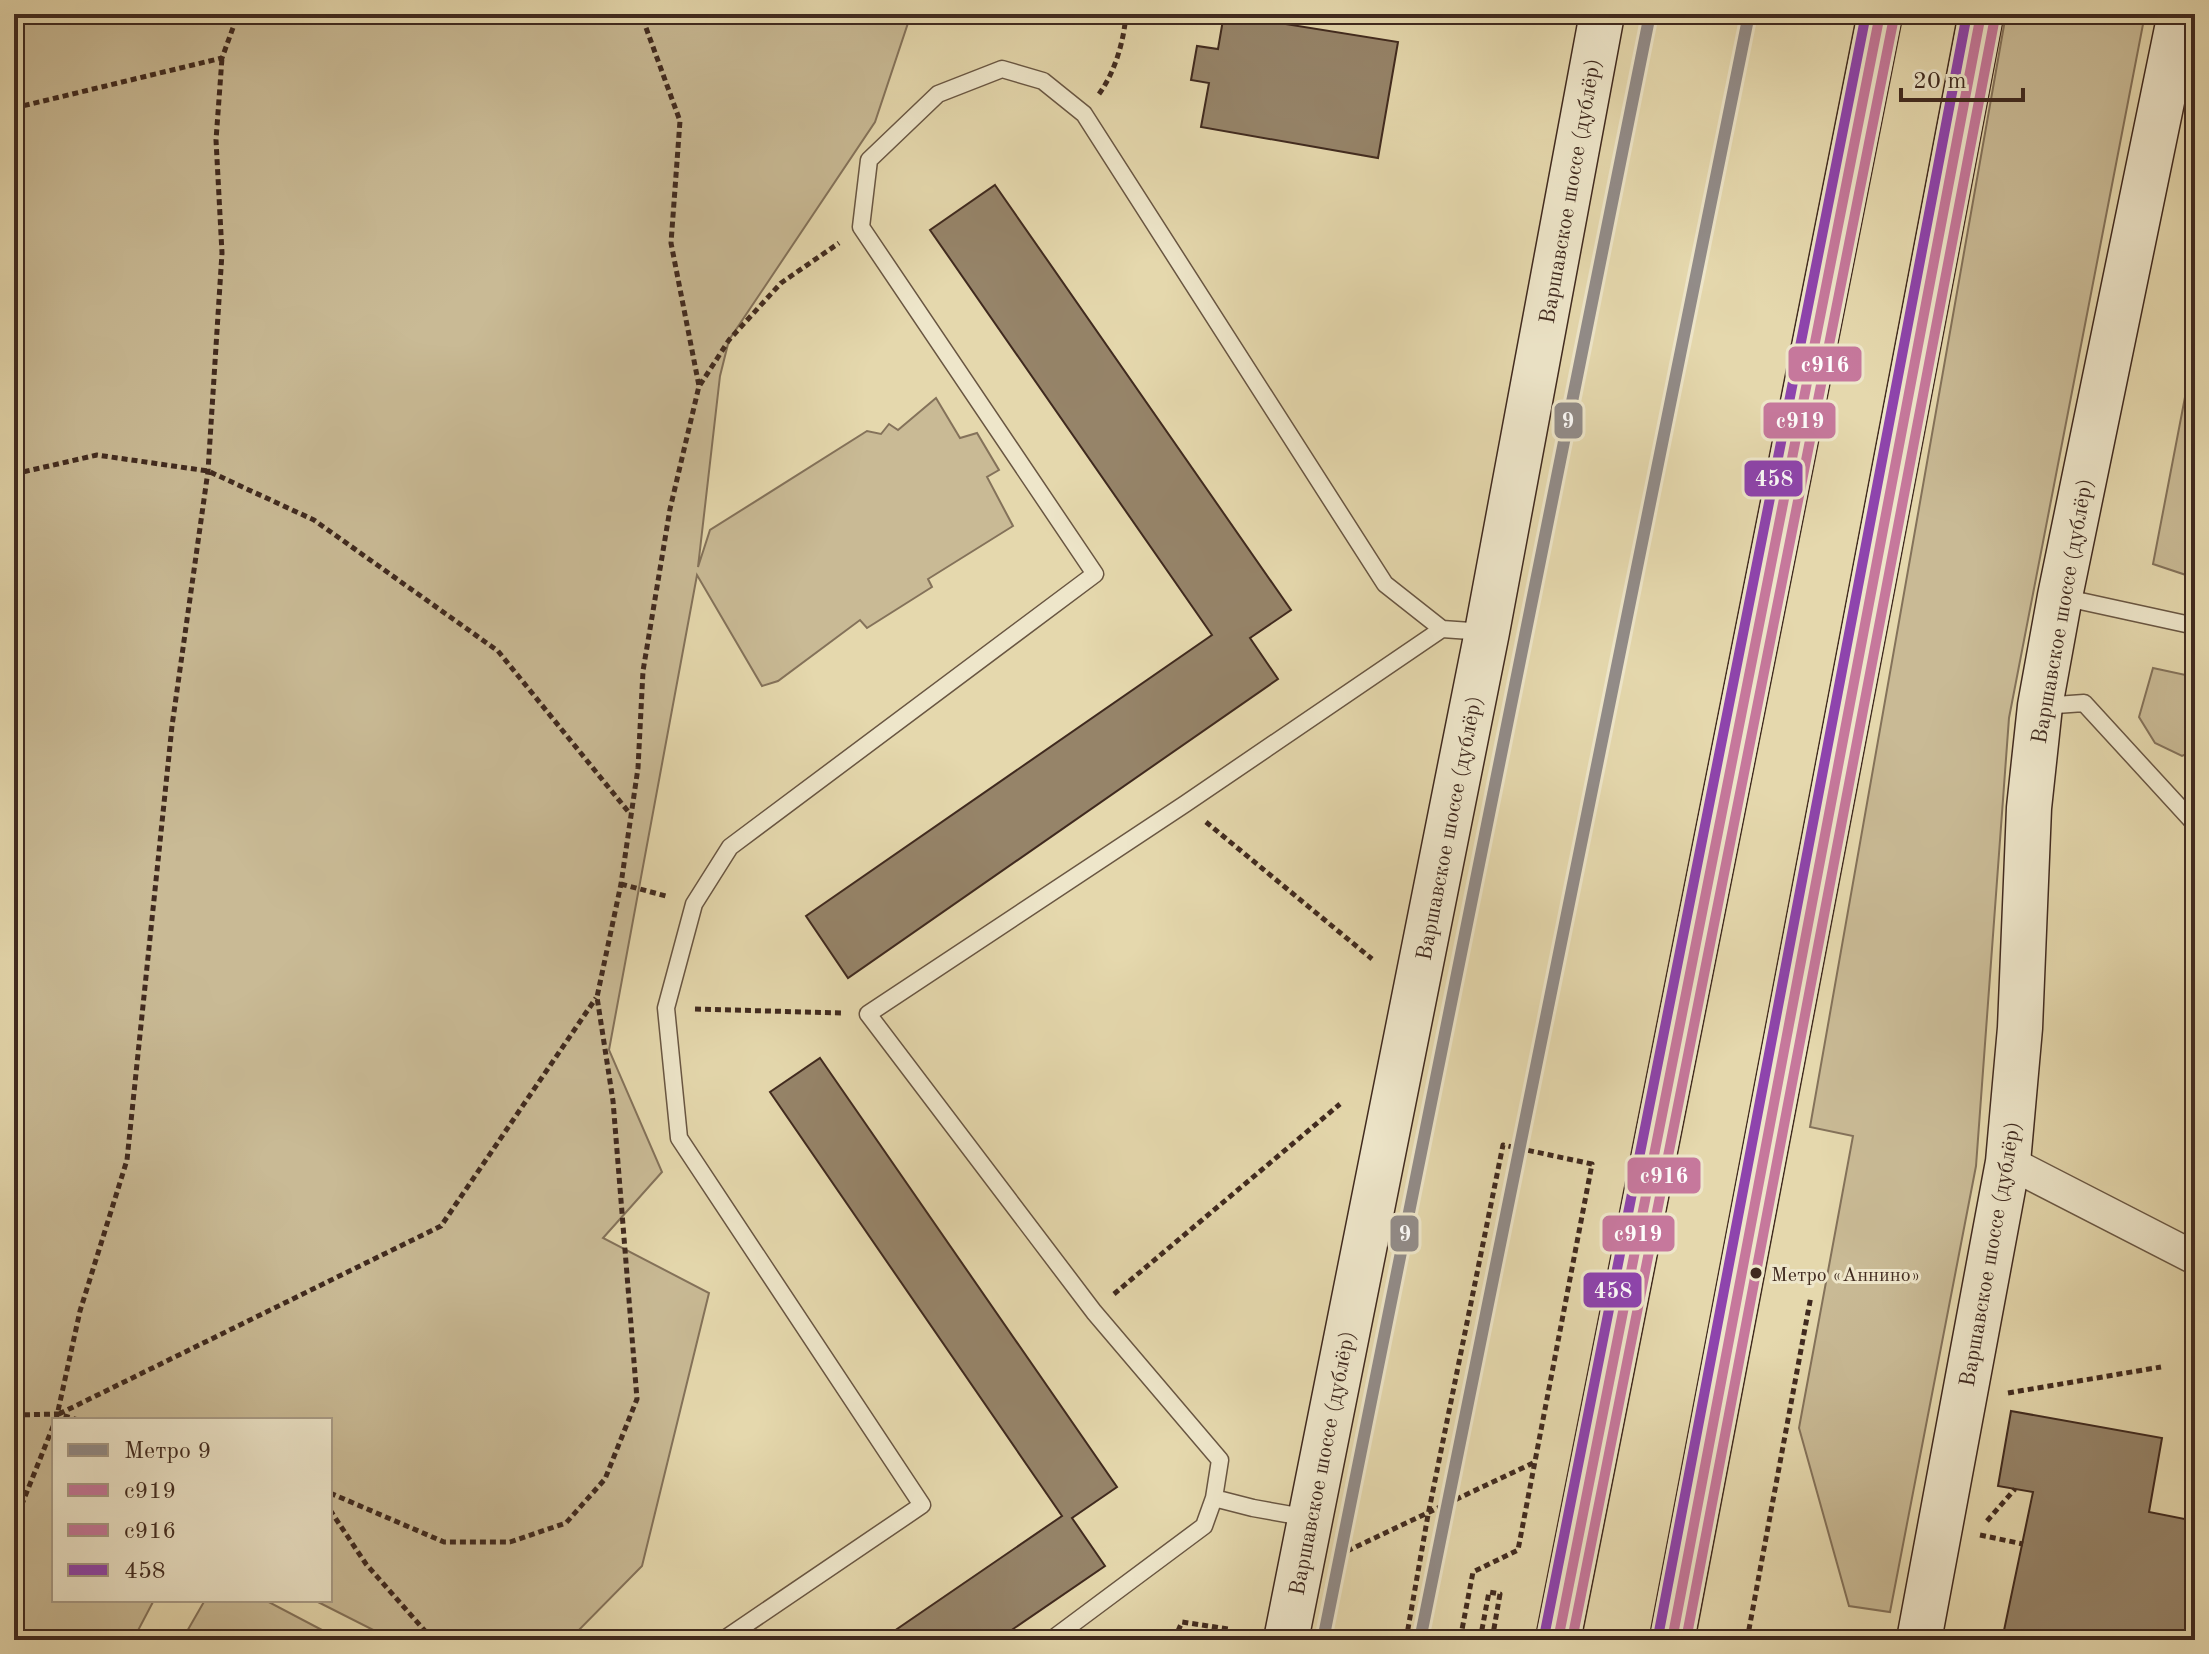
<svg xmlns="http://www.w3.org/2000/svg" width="2209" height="1654" viewBox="0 0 2209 1654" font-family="'Old Standard TT',serif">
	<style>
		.green { fill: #c9ba95; stroke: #84725a; stroke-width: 2 }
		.building { fill: #968469; stroke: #402a1f; stroke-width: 2 }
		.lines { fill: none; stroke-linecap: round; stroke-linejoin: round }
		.service-casing { stroke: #695642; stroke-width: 19 }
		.minor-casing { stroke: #695642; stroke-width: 35 }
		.secondary-casing { stroke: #402a1f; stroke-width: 47 }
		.primary-casing { stroke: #402a1f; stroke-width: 47 }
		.path { stroke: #402a1f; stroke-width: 5; stroke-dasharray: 6 4; stroke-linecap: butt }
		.service { stroke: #eee6ca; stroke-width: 16 }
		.minor { stroke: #eee6ca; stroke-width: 32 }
		.secondary { stroke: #eee6ca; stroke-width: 44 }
		.primary { stroke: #e5d8ad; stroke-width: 44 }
		.bus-1-casing { stroke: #eee6ca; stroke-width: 16 }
		.bus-2-casing { stroke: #eee6ca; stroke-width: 16 }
		.bus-3-casing { stroke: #eee6ca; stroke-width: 16 }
		.bus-1 { stroke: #c6789c; stroke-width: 10 }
		.bus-2 { stroke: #c6789c; stroke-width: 10 }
		.bus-3 { stroke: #8e44ad; stroke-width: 10 }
		.metro-1-casing { stroke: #eee6ca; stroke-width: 18 }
		.metro-1 { stroke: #928c89; stroke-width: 12 }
		.bus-dot { fill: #402a1f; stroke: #eee6ca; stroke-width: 3 }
		.labels { text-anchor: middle; stroke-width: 6; stroke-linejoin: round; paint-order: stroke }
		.bus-label { font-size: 20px; fill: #402a1f; stroke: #eee6ca; text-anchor: start }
		.street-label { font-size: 22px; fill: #402a1f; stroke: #eee6ca }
		.line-badge { stroke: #eee6ca; stroke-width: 3 }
		.badge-label { font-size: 22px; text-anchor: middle; font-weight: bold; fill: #fff }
	</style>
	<rect width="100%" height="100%" fill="#e5d8ad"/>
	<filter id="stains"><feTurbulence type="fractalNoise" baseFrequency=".0025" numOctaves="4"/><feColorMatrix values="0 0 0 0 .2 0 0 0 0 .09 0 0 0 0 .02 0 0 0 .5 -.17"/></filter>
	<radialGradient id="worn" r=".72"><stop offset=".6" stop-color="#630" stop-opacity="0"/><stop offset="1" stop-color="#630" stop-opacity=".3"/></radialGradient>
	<path class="green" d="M14,14H911L875,122L729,340L720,376L698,567L710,530L867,431L881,434L889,424L898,430L936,398L960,438L977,433L999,470L987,477L1013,526L928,579L932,587L867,628L860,620L778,681L762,686L697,575L609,1050L662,1172L603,1238L709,1293L642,1566L575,1634L560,1640H393L314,1600H330V1420H54V1600H154L133,1640H14Z
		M2006,14H2145L2009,718L1976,1166L1890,1612L1849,1606L1799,1428L1853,1136L1810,1127Z
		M2195,345V578L2153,564Z
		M2153,668L2195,677V750L2182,756L2155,743L2139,717Z
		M205,1600H265L341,1640H182Z"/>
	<path class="building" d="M1224,14L1398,42L1378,158L1201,127L1209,83L1191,80L1197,46L1218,49Z
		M995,185L1291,610L1250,638L1278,679L848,978L806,916L1212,635L930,230Z
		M820,1058L1117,1487L1072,1518L1105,1566L997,1640H881L1062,1516L770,1092Z
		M2011,1411L2162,1438L2149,1512L2195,1521V1640H2002L2033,1492L1998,1486Z"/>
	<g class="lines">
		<defs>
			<path id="service" d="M2062,597L2195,626
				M1442,629L1485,632
				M2042,706L2084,703L2195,824
				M723,1640L922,1505L679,1138L666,1008L694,904L730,847L1095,574L861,227L869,160L938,94L1002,69L1043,81L1084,114L1385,584L1442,629L1185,804L868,1014L1094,1312L1220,1460L1214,1498L1253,1508L1309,1518
				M1051,1640L1204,1526L1214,1498"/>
			<path id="minor" d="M2008,1162L2195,1258"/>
			<path id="secondary" d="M1286,1640L1487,632L1602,14
				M1919,1640L2008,1162L2020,1028L2029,808L2040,706L2060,596L2180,14"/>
			<path id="primary" d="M1558,1640L1880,14
				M1672,1640L1981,14"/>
		</defs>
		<use href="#service" class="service-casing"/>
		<use href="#minor" class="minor-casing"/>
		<use href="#secondary" class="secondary-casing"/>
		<use href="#primary" class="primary-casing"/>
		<path class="path" d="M1099,94C1115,72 1124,41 1126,14
			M14,108L222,58L238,14
			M700,385L729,340L781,283L839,243
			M14,474L97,455L208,471L314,520L498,651L631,815
			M1206,822L1372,959
			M621,884L666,896
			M695,1009L841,1013
			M1114,1294L1340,1104
			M2008,1393L2161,1367
			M59,1414L441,1226L596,998
			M14,1415L58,1414L78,1420
			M56,1420L80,1311L127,1160L172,726L208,471L222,253L216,140L222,58
			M330,1493L444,1542H510L566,1523L605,1479L637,1399L613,1101L597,997L621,884L638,768L643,671L670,509L699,386L671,243L680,121L641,14
			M330,1510L366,1564L433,1640
			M1987,1521L2015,1489
			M14,1524L54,1424
			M1980,1535L2023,1544
			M1347,1551L1533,1463
			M1174,1640L1182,1622L1228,1629
			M1406,1640L1428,1515L1503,1145L1592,1164L1518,1550L1473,1572L1460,1640
			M1480,1640L1489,1592L1500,1594L1492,1640
			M1747,1640L1811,1296"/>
		<use href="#service" class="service"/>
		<use href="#minor" class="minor"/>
		<use href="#secondary" class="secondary"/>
		<use href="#primary" class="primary"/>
		<defs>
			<path id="bus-1" d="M1558,1640L1880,14
				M1672,1640L1981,14"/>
			<path id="bus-2" d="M1572,1640L1894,17
				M1686,1640L1995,17"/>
			<path id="bus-3" d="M1544,1637L1866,14
				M1658,1637L1967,14"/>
		</defs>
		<use href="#bus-1" class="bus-1-casing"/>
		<use href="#bus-2" class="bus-2-casing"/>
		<use href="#bus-3" class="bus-3-casing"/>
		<use href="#bus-1" class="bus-1"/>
		<use href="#bus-2" class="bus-2"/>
		<use href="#bus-3" class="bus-3"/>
		<defs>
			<path id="metro-1" d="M1323,1640L1650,14
				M1420,1640L1749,14"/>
		</defs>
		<use href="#metro-1" class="metro-1-casing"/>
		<use href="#metro-1" class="metro-1"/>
	</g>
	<circle class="bus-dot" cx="1756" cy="1273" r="7"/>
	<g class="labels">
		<g class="bus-label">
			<text x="1771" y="1281">Метро «Аннино»</text>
		</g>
		<g class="street-label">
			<text transform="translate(1569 191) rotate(-80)" y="8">Варшавское шоссе (дублёр)</text>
			<text transform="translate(2061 611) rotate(-80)" y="8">Варшавское шоссе (дублёр)</text>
			<text transform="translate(1448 828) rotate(-79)" y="8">Варшавское шоссе (дублёр)</text>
			<text transform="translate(1989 1254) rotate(-80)" y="8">Варшавское шоссе (дублёр)</text>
			<text transform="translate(1321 1463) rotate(-79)" y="8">Варшавское шоссе (дублёр)</text>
		</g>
	</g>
	<g class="line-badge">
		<rect x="1787" y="345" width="76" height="38" rx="8" fill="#c6789c"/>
		<rect x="1553" y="401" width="31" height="39" rx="8" fill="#928c89"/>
		<rect x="1762" y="401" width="75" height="39" rx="8" fill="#c6789c"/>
		<rect x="1743" y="459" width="61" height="39" rx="8" fill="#8e44ad"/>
		<rect x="1626" y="1156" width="76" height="39" rx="8" fill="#c6789c"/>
		<rect x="1389" y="1214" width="31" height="39" rx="8" fill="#928c89"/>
		<rect x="1601" y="1214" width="75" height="39" rx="8" fill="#c6789c"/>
		<rect x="1582" y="1271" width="61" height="38" rx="8" fill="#8e44ad"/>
	</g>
	<g class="badge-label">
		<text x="1825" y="372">с916</text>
		<text x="1568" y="428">9</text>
		<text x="1800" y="428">с919</text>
		<text x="1774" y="486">458</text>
		<text x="1664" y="1183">с916</text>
		<text x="1405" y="1241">9</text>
		<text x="1638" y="1241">с919</text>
		<text x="1613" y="1298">458</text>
	</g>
	<rect width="2209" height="1654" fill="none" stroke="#e5d8ad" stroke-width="48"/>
	<rect x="16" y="16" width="2177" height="1622" fill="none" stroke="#402a1f" stroke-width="4"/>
	<rect x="24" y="24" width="2161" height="1606" fill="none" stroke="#402a1f" stroke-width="2"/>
	<rect x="52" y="1418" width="280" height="184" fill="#eee6ca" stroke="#a89b86" stroke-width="2"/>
	<rect x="68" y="1444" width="40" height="12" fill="#928c89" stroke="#a89b86" stroke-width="2"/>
	<text x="124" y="1458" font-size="24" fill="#402a1f">Метро 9</text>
	<rect x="68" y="1484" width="40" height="12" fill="#c6789c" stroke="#a89b86" stroke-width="2"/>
	<text x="124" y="1498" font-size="24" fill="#402a1f">с919</text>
	<rect x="68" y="1524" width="40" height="12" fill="#c6789c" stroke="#a89b86" stroke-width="2"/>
	<text x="124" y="1538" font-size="24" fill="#402a1f">с916</text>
	<rect x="68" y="1564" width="40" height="12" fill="#8e44ad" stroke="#a89b86" stroke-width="2"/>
	<text x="124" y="1578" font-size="24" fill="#402a1f">458</text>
	<path d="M1901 88v12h122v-12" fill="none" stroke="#402a1f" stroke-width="4"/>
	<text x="1913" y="88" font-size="24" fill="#402a1f" stroke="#eee6ca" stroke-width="6" paint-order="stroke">20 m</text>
	<rect width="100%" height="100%" filter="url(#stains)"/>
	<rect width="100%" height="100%" fill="url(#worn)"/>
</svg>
